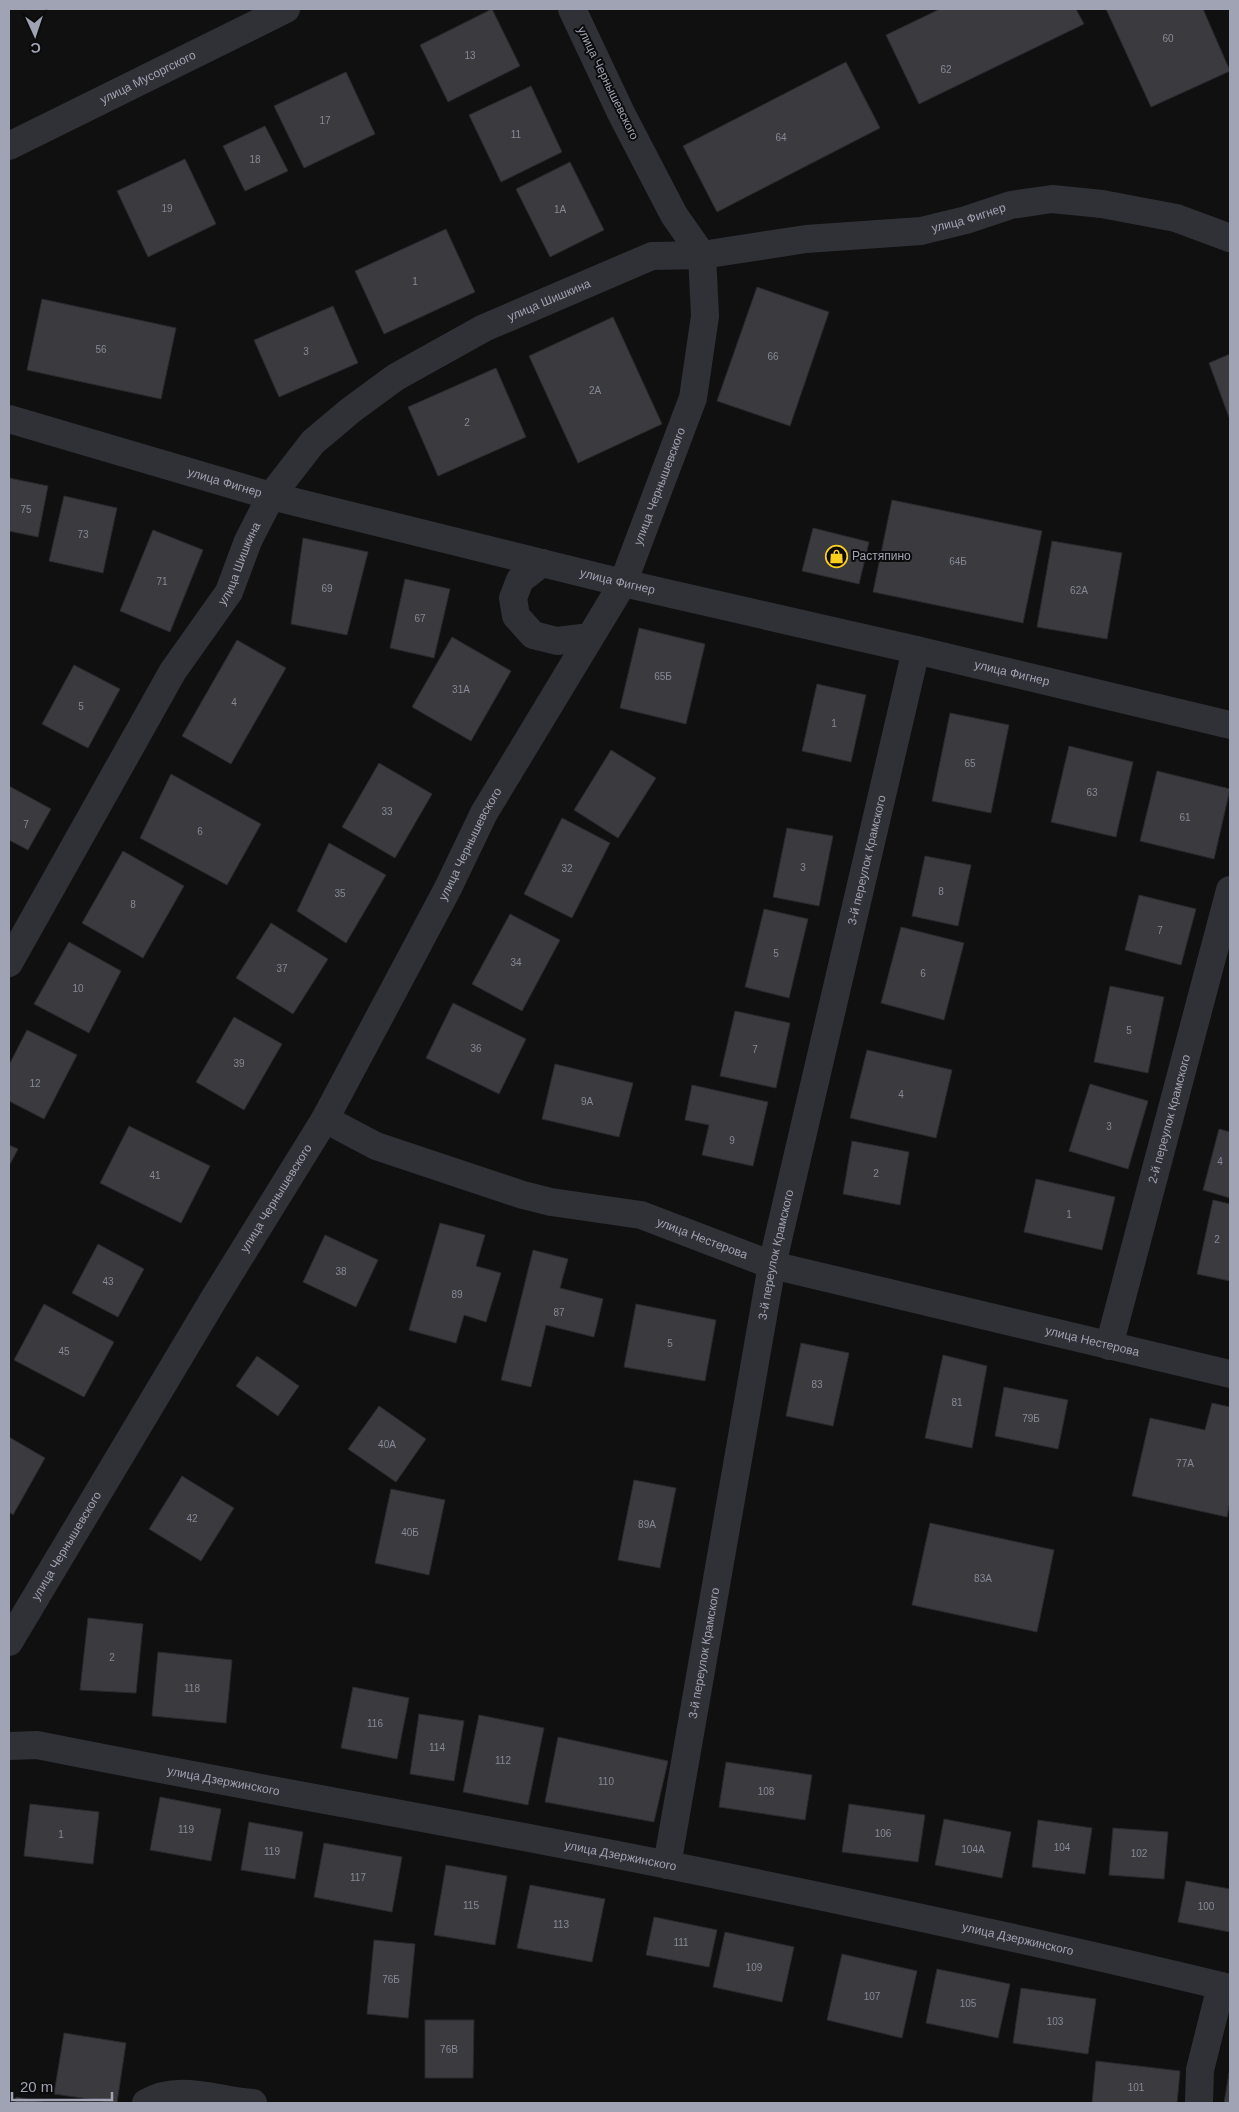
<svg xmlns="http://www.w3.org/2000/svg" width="1239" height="2112" viewBox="0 0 1239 2112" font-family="Helvetica,sans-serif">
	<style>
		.building { fill: #3a3a3f; stroke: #2a292d }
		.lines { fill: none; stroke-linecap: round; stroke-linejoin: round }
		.minor { stroke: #303136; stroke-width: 28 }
		.labels { text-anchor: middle; stroke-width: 4; stroke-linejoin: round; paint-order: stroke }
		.number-label { font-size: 10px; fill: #868996 }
		.street-label { font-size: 12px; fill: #a0a3b3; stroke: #0b0b0c }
		.poi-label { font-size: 12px; fill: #a0a3b3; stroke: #0b0b0c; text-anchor: start }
	</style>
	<rect width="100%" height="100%" fill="#101011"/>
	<path class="building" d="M492,9L520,66L448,102L420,45Z
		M940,9H1076L1084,24L919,104L886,35Z
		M1106,9H1203L1230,71L1151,107Z
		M846,62L880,128L717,212L683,146Z
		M346,72L375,134L304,168L274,106Z
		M531,86L562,152L501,182L469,115Z
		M265,126L288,171L245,191L223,146Z
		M185,159L216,224L148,257L117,191Z
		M570,162L604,230L550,257L516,189Z
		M446,229L475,292L384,334L355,271Z
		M757,287L829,312L790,426L717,401Z
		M42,299L176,328L161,399L27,370Z
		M333,306L358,363L279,397L254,340Z
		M613,317L662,424L578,463L529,356Z
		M1230,354V420L1209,363Z
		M496,368L526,437L438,476L408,407Z
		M9,478L48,486L38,537L9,531Z
		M64,496L117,508L103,573L49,561Z
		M892,500L1042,531L1023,623L873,592Z
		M813,528L869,542L859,584L802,571Z
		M153,530L203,550L170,632L120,611Z
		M303,538L368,552L347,635L291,624Z
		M1052,541L1122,553L1107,639L1037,627Z
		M405,579L450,589L434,658L390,648Z
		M639,628L705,644L686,724L620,708Z
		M452,637L511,671L471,741L412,707Z
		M237,640L286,668L231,764L182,736Z
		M74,665L120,689L88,748L42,724Z
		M817,684L866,695L851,762L802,751Z
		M950,713L1009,725L991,813L932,801Z
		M1069,746L1133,762L1116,837L1051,822Z
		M611,750L656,778L618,838L574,810Z
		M379,763L432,794L395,858L342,827Z
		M1157,771L1230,789L1214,859L1140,841Z
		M171,774L261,824L227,885L140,838Z
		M9,786L51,809L28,850L9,840Z
		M562,818L610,843L572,918L524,894Z
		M787,828L833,836L819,906L773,897Z
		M329,843L386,875L346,943L297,911Z
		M123,851L184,886L143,958L82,923Z
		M925,856L971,865L958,926L912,916Z
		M1139,895L1196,909L1181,965L1125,950Z
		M764,909L808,919L789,998L745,987Z
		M510,914L560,940L522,1011L472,984Z
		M271,923L328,959L293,1014L236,978Z
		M901,927L964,943L944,1020L881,1003Z
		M69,942L121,971L89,1033L34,1004Z
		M1110,986L1164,997L1148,1073L1094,1062Z
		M453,1003L526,1039L499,1094L426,1058Z
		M735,1011L790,1023L776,1088L720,1076Z
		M234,1017L282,1044L244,1110L196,1082Z
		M27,1030L77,1055L44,1119L9,1101V1065Z
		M867,1050L952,1070L936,1138L850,1118Z
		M555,1064L633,1083L619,1137L542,1119Z
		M1090,1084L1148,1101L1128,1169L1069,1151Z
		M692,1085L768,1102L753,1166L702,1155L709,1125L685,1120Z
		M129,1126L210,1166L181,1223L100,1183Z
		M1219,1129L1230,1132V1198L1203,1190Z
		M852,1141L909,1152L900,1205L843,1194Z
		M9,1145L18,1149L9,1166Z
		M1036,1179L1115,1197L1102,1250L1024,1232Z
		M1213,1200L1230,1204V1281L1197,1274Z
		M440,1223L485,1235L476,1266L501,1273L486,1322L464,1315L456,1343L409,1330Z
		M325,1235L378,1260L356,1307L303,1282Z
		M98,1244L144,1269L118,1317L72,1293Z
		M533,1250L568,1259L560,1288L603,1299L594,1337L546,1325L531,1387L501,1380Z
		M44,1304L114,1342L84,1397L14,1360Z
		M636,1304L716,1320L705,1381L624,1367Z
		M801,1343L849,1353L833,1426L786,1416Z
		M943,1355L987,1366L972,1448L925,1438Z
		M257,1356L299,1386L278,1416L236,1386Z
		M1004,1387L1068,1400L1058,1449L995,1436Z
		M1212,1403L1230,1407V1501L1227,1517L1132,1496L1150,1418L1205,1430Z
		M379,1406L426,1439L396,1482L348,1449Z
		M9,1437L45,1458L13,1515L9,1512Z
		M182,1476L234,1508L201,1561L149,1529Z
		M634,1480L676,1488L660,1568L618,1560Z
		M391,1489L445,1500L429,1575L375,1563Z
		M930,1523L1054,1550L1037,1632L912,1605Z
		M88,1618L143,1624L136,1693L80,1690Z
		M158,1652L232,1660L226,1723L152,1716Z
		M353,1687L409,1698L397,1759L341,1748Z
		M419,1714L464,1721L454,1781L410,1774Z
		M479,1715L544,1728L528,1805L463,1792Z
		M558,1737L668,1761L654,1822L545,1802Z
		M726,1762L812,1775L805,1820L719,1807Z
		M160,1797L221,1809L211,1861L150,1850Z
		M30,1804L99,1812L93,1864L24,1856Z
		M849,1804L925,1815L918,1862L842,1852Z
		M944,1819L1011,1832L1002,1878L935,1865Z
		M1038,1820L1092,1828L1085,1874L1032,1867Z
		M249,1822L303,1832L295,1879L241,1870Z
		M1113,1828L1168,1832L1164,1879L1109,1875Z
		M324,1843L402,1857L392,1912L314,1897Z
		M446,1865L507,1876L495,1945L434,1935Z
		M1186,1881L1230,1889V1932L1178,1922Z
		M530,1885L605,1899L592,1962L517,1948Z
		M654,1917L717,1930L709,1967L646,1955Z
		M725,1932L794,1947L782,2002L713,1987Z
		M374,1940L415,1944L408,2018L367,2014Z
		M842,1954L917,1971L902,2038L827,2020Z
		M937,1969L1010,1984L998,2038L926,2023Z
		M1021,1988L1096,1999L1088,2054L1013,2043Z
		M425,2020H474L473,2078H425Z
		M64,2033L126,2043L117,2103L54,2094Z
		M1096,2061L1180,2071L1177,2103H1092Z
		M1230,2067V2103H1224Z
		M16,2097L47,2103H15Z"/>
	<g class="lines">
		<g class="minor">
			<path id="s1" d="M9,146L286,9"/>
			<path id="s2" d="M9,419L271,496L623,583L916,650L1230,725"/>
			<path d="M542,563L520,580L513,598L516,616L533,635L557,641L590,637"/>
			<path id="s3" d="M9,963L173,671L229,592L248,541L271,496L313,442L351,410L396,377L484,328L652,256L702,255L806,239L921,231L966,220L1011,205L1052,199L1102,204L1176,218L1230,238"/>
			<path id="s4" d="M325,1119L376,1146L523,1195L551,1202L641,1215L772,1265L1230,1374"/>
			<path id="s5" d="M1109,1346L1230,890"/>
			<path id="s6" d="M9,1642L215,1297L325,1119L447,890L484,813L623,583L693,398L705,316L702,255L674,215L621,113L572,9"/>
			<path id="s7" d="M9,1746L37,1745C247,1787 458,1823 668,1865C856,1903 1044,1943 1230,1988"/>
			<path id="s8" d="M667,1865L772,1265L916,650"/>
			<path d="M146,2103C179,2083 218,2101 253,2103"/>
			<path d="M1199,2103L1200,2070L1221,1986"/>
		</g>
	</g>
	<defs>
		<symbol id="shop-ring" viewBox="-11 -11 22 22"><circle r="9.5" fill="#0b0b0c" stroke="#fccf1d" stroke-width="1.5"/><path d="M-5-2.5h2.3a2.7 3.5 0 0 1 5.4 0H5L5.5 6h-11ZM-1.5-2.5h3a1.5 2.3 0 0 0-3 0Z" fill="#fccf1d"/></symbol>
	</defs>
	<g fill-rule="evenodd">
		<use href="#shop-ring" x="824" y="544" width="25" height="25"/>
	</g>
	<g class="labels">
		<g class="number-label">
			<text x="1168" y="42">60</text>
			<text x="470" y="59">13</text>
			<text x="946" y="73">62</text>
			<text x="325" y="124">17</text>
			<text x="516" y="138">11</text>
			<text x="781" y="141">64</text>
			<text x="255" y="163">18</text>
			<text x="167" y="212">19</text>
			<text x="560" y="213">1А</text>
			<text x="415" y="285">1</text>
			<text x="101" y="353">56</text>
			<text x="306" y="355">3</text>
			<text x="773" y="360">66</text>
			<text x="595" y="394">2А</text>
			<text x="467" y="426">2</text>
			<text x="26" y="513">75</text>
			<text x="83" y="538">73</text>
			<text x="958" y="565">64Б</text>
			<text x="162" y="585">71</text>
			<text x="327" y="592">69</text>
			<text x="1079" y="594">62А</text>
			<text x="420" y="622">67</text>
			<text x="663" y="680">65Б</text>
			<text x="461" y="693">31А</text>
			<text x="234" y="706">4</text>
			<text x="81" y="710">5</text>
			<text x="834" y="727">1</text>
			<text x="970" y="767">65</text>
			<text x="1092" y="796">63</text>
			<text x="387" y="815">33</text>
			<text x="1185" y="821">61</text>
			<text x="26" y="828">7</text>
			<text x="200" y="835">6</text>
			<text x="803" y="871">3</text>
			<text x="567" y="872">32</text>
			<text x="941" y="895">8</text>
			<text x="340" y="897">35</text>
			<text x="133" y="908">8</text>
			<text x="1160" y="934">7</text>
			<text x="776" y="957">5</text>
			<text x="516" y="966">34</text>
			<text x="282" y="972">37</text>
			<text x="923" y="977">6</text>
			<text x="78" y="992">10</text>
			<text x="1129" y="1034">5</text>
			<text x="476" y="1052">36</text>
			<text x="755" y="1053">7</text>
			<text x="239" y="1067">39</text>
			<text x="35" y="1087">12</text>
			<text x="901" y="1098">4</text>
			<text x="587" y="1105">9А</text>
			<text x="1109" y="1130">3</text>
			<text x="732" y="1144">9</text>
			<text x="1220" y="1165">4</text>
			<text x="876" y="1177">2</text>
			<text x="155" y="1179">41</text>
			<text x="1069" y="1218">1</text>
			<text x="1217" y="1243">2</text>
			<text x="341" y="1275">38</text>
			<text x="108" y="1285">43</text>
			<text x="457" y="1298">89</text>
			<text x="559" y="1316">87</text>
			<text x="670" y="1347">5</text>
			<text x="64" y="1355">45</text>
			<text x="817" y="1388">83</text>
			<text x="957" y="1406">81</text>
			<text x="1031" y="1422">79Б</text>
			<text x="387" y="1448">40А</text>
			<text x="1185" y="1467">77А</text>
			<text x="192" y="1522">42</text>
			<text x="647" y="1528">89А</text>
			<text x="410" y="1536">40Б</text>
			<text x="983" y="1582">83А</text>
			<text x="112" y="1661">2</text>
			<text x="192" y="1692">118</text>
			<text x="375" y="1727">116</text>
			<text x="437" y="1751">114</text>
			<text x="503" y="1764">112</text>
			<text x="606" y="1785">110</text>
			<text x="766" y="1795">108</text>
			<text x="186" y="1833">119</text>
			<text x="883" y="1837">106</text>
			<text x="61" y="1838">1</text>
			<text x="1062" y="1851">104</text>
			<text x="973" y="1853">104А</text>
			<text x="272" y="1855">119</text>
			<text x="1139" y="1857">102</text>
			<text x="358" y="1881">117</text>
			<text x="471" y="1909">115</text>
			<text x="1206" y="1910">100</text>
			<text x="561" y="1928">113</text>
			<text x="681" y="1946">111</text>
			<text x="754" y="1971">109</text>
			<text x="391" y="1983">76Б</text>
			<text x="872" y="2000">107</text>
			<text x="968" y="2007">105</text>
			<text x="1055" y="2025">103</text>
			<text x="449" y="2053">76В</text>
			<text x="1136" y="2091">101</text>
		</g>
		<g class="street-label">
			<text dy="4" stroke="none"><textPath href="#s1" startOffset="155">улица Мусоргского</textPath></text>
			<text transform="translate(608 83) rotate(64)" y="4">улица Чернышевского</text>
			<text dy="4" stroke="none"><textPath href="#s3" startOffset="1314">улица Фигнер</textPath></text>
			<text dy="4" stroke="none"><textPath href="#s3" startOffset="882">улица Шишкина</textPath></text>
			<text dy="4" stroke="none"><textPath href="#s2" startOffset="225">улица Фигнер</textPath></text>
			<text dy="4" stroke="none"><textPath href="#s6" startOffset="1328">улица Чернышевского</textPath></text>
			<text dy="4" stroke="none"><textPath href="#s3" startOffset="462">улица Шишкина</textPath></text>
			<text dy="4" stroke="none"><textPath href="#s2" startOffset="630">улица Фигнер</textPath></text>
			<text dy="4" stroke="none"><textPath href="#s2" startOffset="1035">улица Фигнер</textPath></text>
			<text dy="4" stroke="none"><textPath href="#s6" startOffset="922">улица Чернышевского</textPath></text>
			<text dy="4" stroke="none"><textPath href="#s8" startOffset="1025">3-й переулок Крамского</textPath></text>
			<text dy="4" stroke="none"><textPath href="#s5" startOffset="235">2-й переулок Крамского</textPath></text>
			<text dy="4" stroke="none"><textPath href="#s6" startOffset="518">улица Чернышевского</textPath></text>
			<text dy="4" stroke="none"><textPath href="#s4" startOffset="398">улица Нестерова</textPath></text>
			<text dy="4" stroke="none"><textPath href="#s8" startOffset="620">3-й переулок Крамского</textPath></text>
			<text dy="4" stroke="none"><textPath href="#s4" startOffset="802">улица Нестерова</textPath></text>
			<text dy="4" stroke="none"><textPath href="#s6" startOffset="112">улица Чернышевского</textPath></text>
			<text dy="4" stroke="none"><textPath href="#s8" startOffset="215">3-й переулок Крамского</textPath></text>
			<text dy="4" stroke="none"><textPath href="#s7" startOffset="218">улица Дзержинского</textPath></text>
			<text dy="4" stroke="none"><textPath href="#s7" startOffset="622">улица Дзержинского</textPath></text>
			<text dy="4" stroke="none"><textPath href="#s7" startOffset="1028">улица Дзержинского</textPath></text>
		</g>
		<g class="poi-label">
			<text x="852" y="560">Растяпино</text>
		</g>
	</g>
	<rect width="1239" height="2112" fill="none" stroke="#a0a3b3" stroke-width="20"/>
	<g transform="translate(35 35) rotate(177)" stroke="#0b0b0c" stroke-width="4" paint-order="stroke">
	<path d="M0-4L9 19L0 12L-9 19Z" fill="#a0a3b3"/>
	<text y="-8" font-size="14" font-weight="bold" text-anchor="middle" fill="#a0a3b3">С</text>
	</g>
	<path d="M12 2092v8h100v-8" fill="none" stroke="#a0a3b3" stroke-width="2.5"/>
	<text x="20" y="2092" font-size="15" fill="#a0a3b3" stroke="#0b0b0c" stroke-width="4" paint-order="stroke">20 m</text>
</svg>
